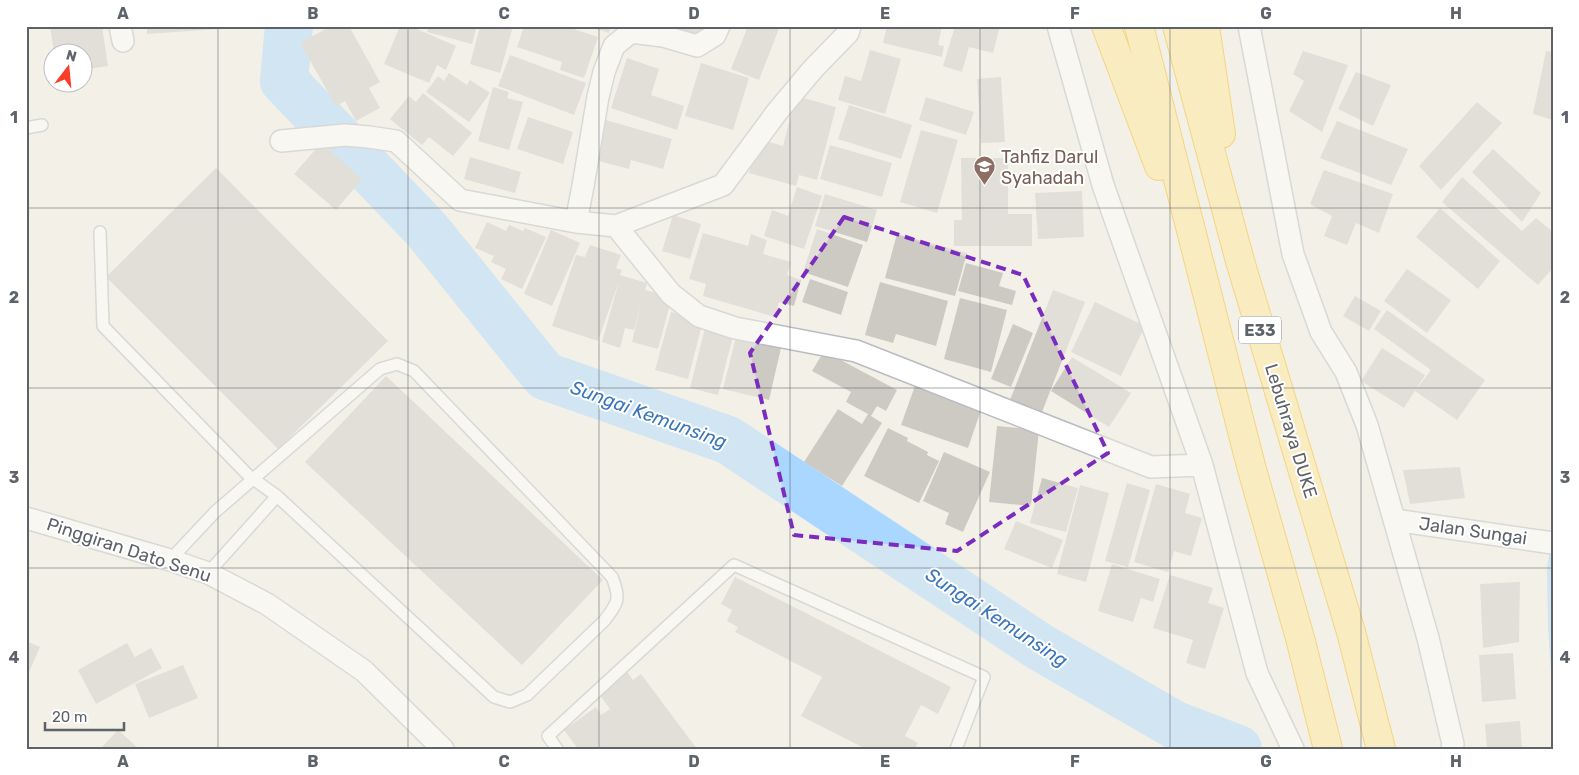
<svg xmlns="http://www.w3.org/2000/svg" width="1579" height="775" viewBox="0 0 1579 775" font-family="Rubik,sans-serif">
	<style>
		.water { fill: #aad7ff }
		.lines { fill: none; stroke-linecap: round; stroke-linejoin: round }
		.river { stroke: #aad7ff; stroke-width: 48 }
		.building { fill: #cdcac4 }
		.lane-casing { stroke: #b9bcc1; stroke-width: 14 }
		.street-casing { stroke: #b9bcc1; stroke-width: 24 }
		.highway-casing { stroke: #f9b300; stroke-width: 30 }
		.lane { stroke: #fff; stroke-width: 11 }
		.street { stroke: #fff; stroke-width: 21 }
		.highway { stroke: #ffe691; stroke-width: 28 }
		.marked { fill: none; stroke: #7b2cbf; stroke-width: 4; stroke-dasharray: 10 6; stroke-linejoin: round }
		.grid { fill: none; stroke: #5e6269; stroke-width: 1; stroke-opacity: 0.55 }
		.labels { text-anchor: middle; stroke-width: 4; stroke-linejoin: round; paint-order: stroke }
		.shield { fill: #fff; stroke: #8e9196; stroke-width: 1 }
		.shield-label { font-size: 16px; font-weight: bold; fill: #5e6269 }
		.education-label { font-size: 18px; fill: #785e54; stroke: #fff; text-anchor: start }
		.street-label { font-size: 18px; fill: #5e6269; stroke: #fff }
		.water-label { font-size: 19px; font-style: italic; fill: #3b76bc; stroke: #fff }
		.neatline { fill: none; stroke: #5e6269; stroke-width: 2 }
		.grid-label { font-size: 16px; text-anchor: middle; font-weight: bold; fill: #5e6269 }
	</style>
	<rect width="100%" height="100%" fill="#f2f0e7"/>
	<path class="water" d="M1553,530V699L1548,627L1547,568Z"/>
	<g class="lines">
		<path class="river" d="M289,26L284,81L426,229L545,376L728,440L1040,647L1175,725L1238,749"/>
	</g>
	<path class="building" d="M50,26H102L108,66L82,70V52H54Z
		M147,26H233V28L147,34Z
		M331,26H349L380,82L369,88L380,108L356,121L345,101L336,106L300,43Z
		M400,26H410L456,46L446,70L437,65L429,83L384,64Z
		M429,26H477L472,44L427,32Z
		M480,26H513L500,73L470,64Z
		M524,26H565L598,37L584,78L560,70L562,62L517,47Z
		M587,26H611L609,33Z
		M644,26H706L702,42Z
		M748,26H780L759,80L731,69Z
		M887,26H942L938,45L944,46L942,57L883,43Z
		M955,26H1000L993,53L969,47L962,72L943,66Z
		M870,50L901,59L885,114L838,100L845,76L861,81Z
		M1303,51L1348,65L1322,132L1289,111L1304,81L1293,74Z
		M1546,51L1553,52V120L1533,114Z
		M510,55L586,83L574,115L498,86Z
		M627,58L659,69L651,95L684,106L677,130L611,108Z
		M701,63L749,78L733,130L685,116Z
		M1356,72L1391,85L1373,126L1338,109Z
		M449,73L467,85L470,80L490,93L469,122L426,92L438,76L444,81Z
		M1001,77L1005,142L981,143L977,79Z
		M493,87L509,92L507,98L523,102L509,150L478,141Z
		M423,93L472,133L453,156L429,137L422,145L390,119L409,96L416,102Z
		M796,96L836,107L817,180L799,175L796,186L749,173L758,139L783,146Z
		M926,97L974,112L966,135L919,120Z
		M1477,102L1502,123L1441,190L1419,166Z
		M849,105L912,125L901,159L838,139Z
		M528,117L573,132L563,164L517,149Z
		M602,119L672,139L663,169L631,160L629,169L591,159Z
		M1337,121L1408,149L1391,185L1320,158Z
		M921,130L958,140L937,213L900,202Z
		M321,143L362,179L336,210L294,174Z
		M830,145L892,163L882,197L820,179Z
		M1493,149L1541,193L1522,222L1472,172Z
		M470,157L521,172L515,193L464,179Z
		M961,158H1008V214H1032V246H954V220H962Z
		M216,168L388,341L278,449L106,277Z
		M1324,170L1393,194L1379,233L1356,223L1347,245L1324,236L1332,216L1310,204Z
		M1462,177L1522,231L1536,218L1553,232V268L1538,285L1442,202Z
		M797,187L822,196L804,249L764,236L772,210L788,216Z
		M1082,191L1084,237L1038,239L1035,193Z
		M825,194L877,210L867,242L815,226Z
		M1440,208L1500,261L1478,289L1416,237Z
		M673,215L701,224L690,259L662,251Z
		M487,222L506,231L509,225L523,231L525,228L546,237L522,289L501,279L506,269L491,262L494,256L475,248Z
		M817,229L863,245L848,287L803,272Z
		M551,230L580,243L552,306L524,294Z
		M703,233L748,246L751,234L767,240L763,254L791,262L787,275L801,280L794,306L779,302L775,317L703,296L706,284L689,279Z
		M897,234L967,253L955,296L885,278Z
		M590,245L621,255L616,268L622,270L620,275L647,283L645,290L672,297L658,349L632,342L641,303L634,330L625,328L620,348L602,342L619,281L598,341L552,326L576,255L585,257Z
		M966,263L1003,273L999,286L1016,291L1012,305L958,291Z
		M1407,269L1451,300L1427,333L1384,301Z
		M810,279L848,292L841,315L802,302Z
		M880,282L948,301L936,346L896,334L893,343L865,335Z
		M1053,290L1085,302L1042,412L1010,400Z
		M1355,296L1381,311L1369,331L1343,316Z
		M960,298L1007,310L991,372L944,359Z
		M1095,302L1145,326L1121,376L1071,352Z
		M1387,310L1485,380L1457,420L1415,391L1431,370L1374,329Z
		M671,312L703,321L688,379L655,370Z
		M706,324L734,332L718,395L690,388Z
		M1013,324L1033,333L1011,387L991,379Z
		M736,337L781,348L769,400L723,389Z
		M1382,348L1425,375L1404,408L1361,381Z
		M824,351L897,390L886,411L877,406L871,416L882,423L842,486L804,462L838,409L862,424L868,414L846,402L851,392L812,371Z
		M1072,357L1131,393L1109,427L1051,391Z
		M386,376L603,580L522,665L305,462Z
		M916,383L982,407L968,448L901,425Z
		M997,426L1039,430L1031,506L989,502Z
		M888,428L908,438L907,441L928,452L927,455L939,461L919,503L864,476Z
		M944,452L990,472L963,532L945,524L949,513L923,501Z
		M1460,467L1465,498L1410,504L1403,470Z
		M1042,478L1078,488L1066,532L1030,523Z
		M1127,483L1150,490L1128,567L1105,561Z
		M1156,484L1190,494L1185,513L1202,518L1191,556L1174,551L1168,572L1134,562Z
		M1080,485L1109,493L1086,582L1057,574Z
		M1016,521L1063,540L1052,568L1004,549Z
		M1112,564L1160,579L1153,602L1141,598L1133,622L1098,611Z
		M1170,575L1213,588L1208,603L1224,608L1205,669L1186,663L1193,640L1153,628Z
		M735,577L951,687L938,714L921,705L905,736L918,743L915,749H866L801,716L822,677L735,632L738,627L727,621L732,610L721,604Z
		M1520,582L1519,642L1483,648L1480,584Z
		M26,641L40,647L26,679Z
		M127,643L135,657L151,648L162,668L96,704L78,670Z
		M1513,653L1516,699L1482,702L1479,655Z
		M183,665L198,698L149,718L135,684Z
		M626,670L633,680L641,674L697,749H578L564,730L596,707L601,715L610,709L597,691Z
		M1520,721L1522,749H1487L1485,724Z
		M118,730L139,749H100Z"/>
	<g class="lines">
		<defs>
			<path id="lane" d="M26,128L42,125
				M100,232L103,326L249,476L277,496L494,697L510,702L527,695L604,621C618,603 621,599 612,577L414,371L397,364L380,369L215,512L170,560
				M208,573L277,496
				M557,749L548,736L734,565L984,677L956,749"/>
			<path id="street" d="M120,26L123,41
				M1058,26L1103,185L1202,465L1257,673L1293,749
				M1249,26L1293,254L1321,332L1346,372L1367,425L1428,638L1453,744L1452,749
				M281,141L345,135L369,137L396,141L460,200L576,222L616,226L723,185L777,112L813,69L848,33L850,26
				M576,222L583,186L598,97L604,72L614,46L631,32L663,36L697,46L715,35L719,26
				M616,226L671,294L699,316L735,328L856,351L1151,467L1202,465
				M26,518L170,560L208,573L267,604L364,671L443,749
				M1394,520L1553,543"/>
			<path id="highway" d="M1106,26L1159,166
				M1139,26L1251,466L1300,638L1328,749
				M1177,26L1240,261L1351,632L1381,749
				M1205,26L1221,134"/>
		</defs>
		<use href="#lane" class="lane-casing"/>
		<use href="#street" class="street-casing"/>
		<use href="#highway" class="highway-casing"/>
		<use href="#lane" class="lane"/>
		<use href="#street" class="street"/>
		<use href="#highway" class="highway"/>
	</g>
	<path d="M0 0H1579V775H0ZM844,217L1023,275L1108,453L957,551L794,535L750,353Z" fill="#f2f0e7" fill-opacity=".55" fill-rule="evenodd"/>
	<path class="marked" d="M844,217L1023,275L1108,453L957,551L794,535L750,353Z"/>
	<path class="grid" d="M218,26V749M408,26V749M599,26V749M790,26V749M980,26V749M1170,26V749M1361,26V749M26,208H1553M26,388H1553M26,568H1553"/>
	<defs>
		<symbol id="school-pin" viewBox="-11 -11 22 30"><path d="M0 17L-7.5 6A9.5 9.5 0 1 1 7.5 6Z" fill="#8d6e63" stroke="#fff"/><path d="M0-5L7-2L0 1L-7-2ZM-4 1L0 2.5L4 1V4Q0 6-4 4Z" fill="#fff"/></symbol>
	</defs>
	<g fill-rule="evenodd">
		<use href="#school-pin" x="972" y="154" width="25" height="34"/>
	</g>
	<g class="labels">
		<rect class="shield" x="1239" y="316.5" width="42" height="27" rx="4"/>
		<g class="shield-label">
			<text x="1260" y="336">E33</text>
		</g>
		<g class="education-label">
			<text x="1001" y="163">Tahfiz Darul<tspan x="1001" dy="21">Syahadah</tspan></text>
		</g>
		<g class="street-label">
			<text transform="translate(1291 431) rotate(73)" y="6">Lebuhraya DUKE</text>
			<text transform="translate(1473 531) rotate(8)" y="6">Jalan Sungai</text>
			<text transform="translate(129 550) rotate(18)" y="6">Pinggiran Dato Senu</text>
		</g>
		<g class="water-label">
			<text transform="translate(649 414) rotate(20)" y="7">Sungai Kemunsing</text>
			<text transform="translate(997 617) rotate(33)" y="7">Sungai Kemunsing</text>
		</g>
	</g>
	<rect width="1579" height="775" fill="none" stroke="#ffffff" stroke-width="55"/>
	<g transform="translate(68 68) rotate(16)"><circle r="24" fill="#ffffff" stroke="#bfc0c3"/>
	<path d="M0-4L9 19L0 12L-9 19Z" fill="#f93d26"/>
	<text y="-8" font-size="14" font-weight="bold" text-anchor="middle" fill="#5e6269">N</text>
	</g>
	<path d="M45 722v8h79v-8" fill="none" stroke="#5e6269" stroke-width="2.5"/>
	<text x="52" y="722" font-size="15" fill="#5e6269" stroke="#ffffff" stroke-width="4" paint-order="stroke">20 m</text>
	<rect x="28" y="28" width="1524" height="720" class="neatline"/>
	<g class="grid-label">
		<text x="123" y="19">A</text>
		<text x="313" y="19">B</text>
		<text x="504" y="19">C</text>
		<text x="694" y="19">D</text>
		<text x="885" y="19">E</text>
		<text x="1075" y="19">F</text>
		<text x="1266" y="19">G</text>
		<text x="1456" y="19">H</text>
		<text x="14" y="123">1</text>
		<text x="1565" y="123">1</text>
		<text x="14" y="303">2</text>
		<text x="1565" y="303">2</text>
		<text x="14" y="483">3</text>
		<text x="1565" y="483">3</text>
		<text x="14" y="663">4</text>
		<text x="1565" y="663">4</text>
		<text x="123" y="767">A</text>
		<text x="313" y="767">B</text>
		<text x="504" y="767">C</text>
		<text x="694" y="767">D</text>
		<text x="885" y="767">E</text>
		<text x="1075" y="767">F</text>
		<text x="1266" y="767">G</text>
		<text x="1456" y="767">H</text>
	</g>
</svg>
